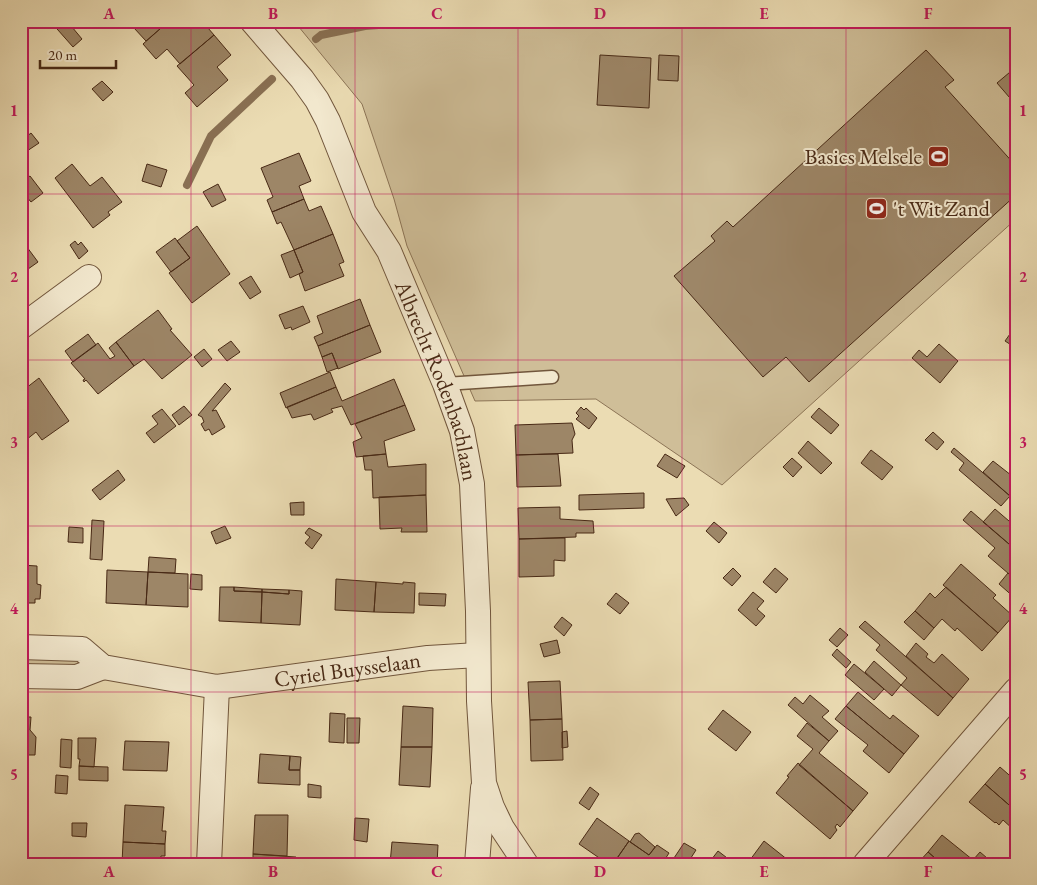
<svg xmlns="http://www.w3.org/2000/svg" width="1037" height="885" viewBox="0 0 1037 885" font-family="'EB Garamond',serif">
	<style>
		.green { fill: #cfbe98; stroke: #8c7456 }
		.lines { fill: none; stroke-linecap: round; stroke-linejoin: round }
		.stream { stroke: #897053; stroke-width: 8 }
		.building { fill: #9d8667; stroke: #482915 }
		.service-casing { stroke: #71563c; stroke-width: 15 }
		.minor-casing { stroke: #71563c; stroke-width: 26 }
		.service { stroke: #f2e8ce; stroke-width: 12 }
		.minor { stroke: #f2e8ce; stroke-width: 24 }
		.grid { fill: none; stroke: #c2185b; stroke-width: 1; stroke-opacity: 0.55 }
		.labels { text-anchor: middle; stroke-width: 4; stroke-linejoin: round; paint-order: stroke }
		.poi-label { font-size: 22px; fill: #482915; stroke: #f2e8ce; text-anchor: end }
		.street-label { font-size: 22px; fill: #482915; stroke: #f2e8ce }
		.neatline { fill: none; stroke: #c2185b; stroke-width: 2 }
		.grid-label { font-size: 16px; text-anchor: middle; font-weight: bold; fill: #c2185b }
	</style>
	<rect width="100%" height="100%" fill="#ebdcb3"/>
	<filter id="stains"><feTurbulence type="fractalNoise" baseFrequency=".004" numOctaves="4"/><feColorMatrix values="0 0 0 0 .2 0 0 0 0 .09 0 0 0 0 .02 0 0 0 .5 -.17"/></filter>
	<radialGradient id="worn" r=".72"><stop offset=".6" stop-color="#630" stop-opacity="0"/><stop offset="1" stop-color="#630" stop-opacity=".3"/></radialGradient>
	<path class="green" d="M294,21H1016V219L722,485L596,399L475,401L407,246L394,199L362,104Z
		M21,655L78,660V666L21,668Z"/>
	<g class="lines">
		<path class="stream" d="M704,21L708,22
			M316,39L321,35L365,26L433,21
			M187,185L211,136L272,79"/>
	</g>
	<path class="building" d="M50,21H67L82,39L73,47Z
		M128,21H142L134,28Z
		M142,21H169L146,41L134,28Z
		M169,21H177L182,27L189,21H202L214,35L180,64L167,49L156,59L143,44Z
		M214,35L231,55L217,67L228,80L197,107L185,93L194,85L177,66Z
		M926,50L954,80L945,87L1016,166V195L809,382L786,357L763,377L674,276L715,241L711,236L727,221L733,227Z
		M600,55L651,58L649,108L597,105Z
		M659,55L679,56L678,81L658,80Z
		M1016,67V105L997,83Z
		M102,81L113,92L103,101L92,89Z
		M31,133L39,143L27,151L21,144V141Z
		M299,153L311,181L299,186L304,199L272,212L267,200L273,197L261,168Z
		M72,164L90,186L102,177L122,202L108,212L110,215L93,228L55,178Z
		M147,164L167,170L161,187L142,181Z
		M30,176L43,193L31,202L21,190V182Z
		M218,184L226,200L212,207L203,192Z
		M304,199L309,211L321,206L333,234L294,250L281,222L277,224L272,212Z
		M197,226L230,274L192,303L169,273L190,258L177,241Z
		M333,234L344,262L339,264L344,276L305,291L299,274L303,272L294,250Z
		M175,238L190,258L171,272L156,252Z
		M21,239L38,262L21,274Z
		M75,241L78,245L81,242L88,251L79,259L70,245Z
		M294,250L303,272L290,278L281,255Z
		M251,276L261,292L250,299L239,283Z
		M360,299L370,325L318,346L314,337L323,333L317,316Z
		M303,306L310,322L292,330L291,327L285,329L279,315Z
		M158,310L172,329L170,330L192,355L162,379L144,359L134,366L116,342Z
		M370,325L381,352L338,369L332,353L322,357L318,346Z
		M88,334L96,345L73,362L65,351Z
		M1010,334L1016,337V348L1005,341Z
		M231,341L240,352L227,361L218,350Z
		M116,342L134,366L98,394L86,380L84,382L83,380L85,379L71,363L98,343L110,359L115,356L109,348Z
		M939,344L958,361L940,383L912,358L919,350L927,357Z
		M204,349L212,359L202,367L194,357Z
		M332,353L338,368L327,372L322,357Z
		M330,372L336,387L286,408L280,393Z
		M39,378L69,421L42,440L36,432L26,440L21,435V392Z
		M394,379L405,405L351,425L342,406L331,409L333,412L314,420L311,414L292,418L287,407L336,387L342,401Z
		M225,383L231,389L212,411L216,410L225,427L212,435L209,429L205,431L201,424L204,422L202,417L198,415Z
		M405,405L415,430L384,441L386,454L356,457L353,442L362,438L355,424Z
		M184,406L192,415L179,425L172,415Z
		M581,407L584,410L586,408L597,418L589,429L576,419L579,416L576,413Z
		M819,408L839,425L831,434L811,417Z
		M162,409L176,426L154,443L146,433L158,424L152,416Z
		M572,423L575,434L572,440L573,453L516,455L515,425Z
		M933,432L944,442L937,450L925,440Z
		M808,441L832,463L821,474L798,453Z
		M954,448L1010,496L1001,506L959,470L964,463L951,452Z
		M871,450L893,467L882,480L861,463Z
		M386,454L388,467L426,464V495L373,498L372,470H365L363,456Z
		M558,454L561,486L517,487L516,455Z
		M665,454L685,466L677,478L657,466Z
		M792,458L802,467L793,477L783,467Z
		M993,461L1016,479V489L1010,496L983,472Z
		M118,470L125,480L100,500L92,490Z
		M644,493V508L579,510V495Z
		M426,495L427,532H401L402,528L380,529L379,497Z
		M684,498L689,505L676,516L666,499Z
		M304,502V515H291L290,503Z
		M560,507V519L593,521L594,533H576V537L519,539L518,508Z
		M995,509L1016,527V550L983,522Z
		M971,511L1016,550V580L988,556L995,548L963,520Z
		M92,520L104,521L102,560L90,559Z
		M714,522L727,533L719,543L706,531Z
		M225,526L231,538L216,544L211,532Z
		M69,527L83,528V543L68,542Z
		M309,528L322,535L312,549L305,543L310,537L305,533Z
		M565,538V561L554,560V576L519,577V539Z
		M149,557L176,559L175,573L148,572Z
		M961,564L996,595L993,598L1013,616L998,633L943,585Z
		M21,565L37,566V584L41,585L40,599H35V603H21Z
		M733,568L741,576L732,586L723,578Z
		M775,568L788,579L776,593L763,582Z
		M107,570L148,572L146,605L106,603Z
		M148,572L188,574V607L146,605Z
		M1008,573L1016,580V599L999,584Z
		M191,574L202,575V590L190,589Z
		M336,579L376,582L374,612L335,610Z
		M376,582L403,584V582L415,583L414,613L374,612Z
		M220,587H234V591L262,592L261,623L219,621Z
		M234,587L262,589V592L234,591Z
		M946,587L998,633L982,651L957,628L955,631L942,619L934,628L915,611L930,593L935,598Z
		M262,589L289,590V594L262,592Z
		M289,590L302,591L300,625L261,623L262,592L289,594Z
		M753,592L764,601L757,609L765,616L756,626L738,610Z
		M419,593L446,594L445,606L419,605Z
		M616,593L629,603L620,614L607,604Z
		M915,611L934,628L924,640L904,622Z
		M562,617L572,625L564,636L554,627Z
		M865,621L953,698L938,716L901,685L907,678L876,650L880,645L859,627Z
		M840,628L848,635L837,647L829,640Z
		M557,640L560,653L544,657L540,644Z
		M916,643L928,654L926,657L934,663L942,654L969,679L953,698L906,656Z
		M837,649L851,662L846,668L832,655Z
		M874,661L901,685L892,696L865,672Z
		M854,664L884,689L874,700L845,675Z
		M560,681L562,719L530,720L528,682Z
		M858,692L890,719L893,715L919,736L904,754L846,706Z
		M810,695L829,711L822,717L838,731L829,741L788,705L795,697L803,704Z
		M403,706L433,708L432,747H401Z
		M846,706L904,754L889,773L863,751L868,745L835,719Z
		M723,710L751,732L736,751L708,729Z
		M330,713L345,714L344,743L329,742Z
		M21,717H31L30,730L36,737L35,755H21Z
		M347,718H360L359,743H347Z
		M562,719L563,760L531,761L530,720Z
		M807,723L829,741L819,753L868,793L853,811L799,765L813,749L797,736Z
		M567,731L568,747L562,748V732Z
		M78,738H96L94,767L79,766L80,759H78Z
		M61,739L72,740L71,768L60,767Z
		M125,741L169,742L167,771L123,770Z
		M401,747H432L430,787L399,785Z
		M260,754L290,756L289,770H300V785L258,783Z
		M290,756L301,757L300,770H289Z
		M798,763L853,811L840,827L837,824L835,827L837,830L830,839L776,793L789,777L787,776Z
		M79,766L108,767V781L79,780Z
		M1000,767L1016,781V811L985,784Z
		M56,775L68,776L67,794L55,793Z
		M308,784L321,786V798L308,797Z
		M985,784L1016,811V835L1012,832L1014,830L1003,820L999,825L996,822L995,823L969,802Z
		M590,787L599,794L589,810L579,803Z
		M125,805L164,807L162,831H166L165,844L123,842Z
		M255,815H288L287,856L253,854Z
		M355,818L369,819L367,842L354,840Z
		M597,818L629,841L613,864H608L579,844Z
		M72,823H87L86,837L72,836Z
		M639,833L655,847L649,855L630,842L635,834Z
		M942,835L973,860L980,852L994,864H942L928,852Z
		M629,841L649,855L657,845L669,853L662,864H613Z
		M764,841L793,864H747Z
		M123,842L165,844V856H161L160,864H122Z
		M392,842L438,845L437,864H390Z
		M684,843L696,850L687,864H670Z
		M718,851L735,864H708Z
		M928,852L942,864H917Z
		M253,854L296,857L295,864H253Z"/>
	<g class="lines">
		<defs>
			<path id="service" d="M445,384L552,377"/>
			<g id="minor">
				<path id="s1" d="M252,21L302,79L317,100L328,121L364,212L389,251L445,384L462,431L472,484L478,611L479,701L484,783L492,807L502,828L526,864"/>
				<path d="M21,327L89,277"/>
				<path id="s2" d="M21,647L82,649L103,667L217,687L428,658L478,655"/>
				<path d="M21,676L77,677L103,667"/>
				<path d="M209,864L217,687"/>
				<path d="M477,864L483,788"/>
				<path d="M865,864L1016,690"/>
			</g>
		</defs>
		<use href="#service" class="service-casing"/>
		<use href="#minor" class="minor-casing"/>
		<use href="#service" class="service"/>
		<use href="#minor" class="minor"/>
	</g>
	<path class="grid" d="M191,21V864M355,21V864M518,21V864M682,21V864M846,21V864M21,194H1016M21,360H1016M21,526H1016M21,692H1016"/>
	<defs>
		<symbol id="stadium-square" viewBox="-11 -11 22 22"><rect x="-9" y="-9" width="18" height="18" rx="4" fill="#8f2418" stroke="#f2e8ce"/><path d="M0-5a6.5 5 0 1 0 0 10a6.5 5 0 1 0 0-10ZM-3.5-1.8h7v3.6h-7Z" fill="#fff"/></symbol>
	</defs>
	<g fill-rule="evenodd">
		<use href="#stadium-square" x="926" y="144" width="25" height="25"/>
		<use href="#stadium-square" x="864" y="196" width="25" height="25"/>
	</g>
	<g class="labels">
		<g class="poi-label">
			<text x="922" y="164">Basics Melsele</text>
			<text x="893" y="216" text-anchor="start">'t Wit Zand</text>
		</g>
		<g class="street-label">
			<text dy="8" stroke="none"><textPath href="#s1" startOffset="409">Albrecht Rodenbachlaan</textPath></text>
			<text dy="8" stroke="none"><textPath href="#s2" startOffset="336">Cyriel Buysselaan</textPath></text>
		</g>
	</g>
	<rect width="1037" height="885" fill="none" stroke="#ebdcb3" stroke-width="55"/>
	<path d="M40 60v8h76v-8" fill="none" stroke="#482915" stroke-width="2.5"/>
	<text x="48" y="60" font-size="15" fill="#482915" stroke="#f2e8ce" stroke-width="4" paint-order="stroke">20 m</text>
	<rect x="28" y="28" width="982" height="830" class="neatline"/>
	<g class="grid-label">
		<text x="109" y="19">A</text>
		<text x="273" y="19">B</text>
		<text x="437" y="19">C</text>
		<text x="600" y="19">D</text>
		<text x="764" y="19">E</text>
		<text x="928" y="19">F</text>
		<text x="14" y="116">1</text>
		<text x="1023" y="116">1</text>
		<text x="14" y="282">2</text>
		<text x="1023" y="282">2</text>
		<text x="14" y="448">3</text>
		<text x="1023" y="448">3</text>
		<text x="14" y="614">4</text>
		<text x="1023" y="614">4</text>
		<text x="14" y="780">5</text>
		<text x="1023" y="780">5</text>
		<text x="109" y="877">A</text>
		<text x="273" y="877">B</text>
		<text x="437" y="877">C</text>
		<text x="600" y="877">D</text>
		<text x="764" y="877">E</text>
		<text x="928" y="877">F</text>
	</g>
	<rect width="100%" height="100%" filter="url(#stains)"/>
	<rect width="100%" height="100%" fill="url(#worn)"/>
</svg>
